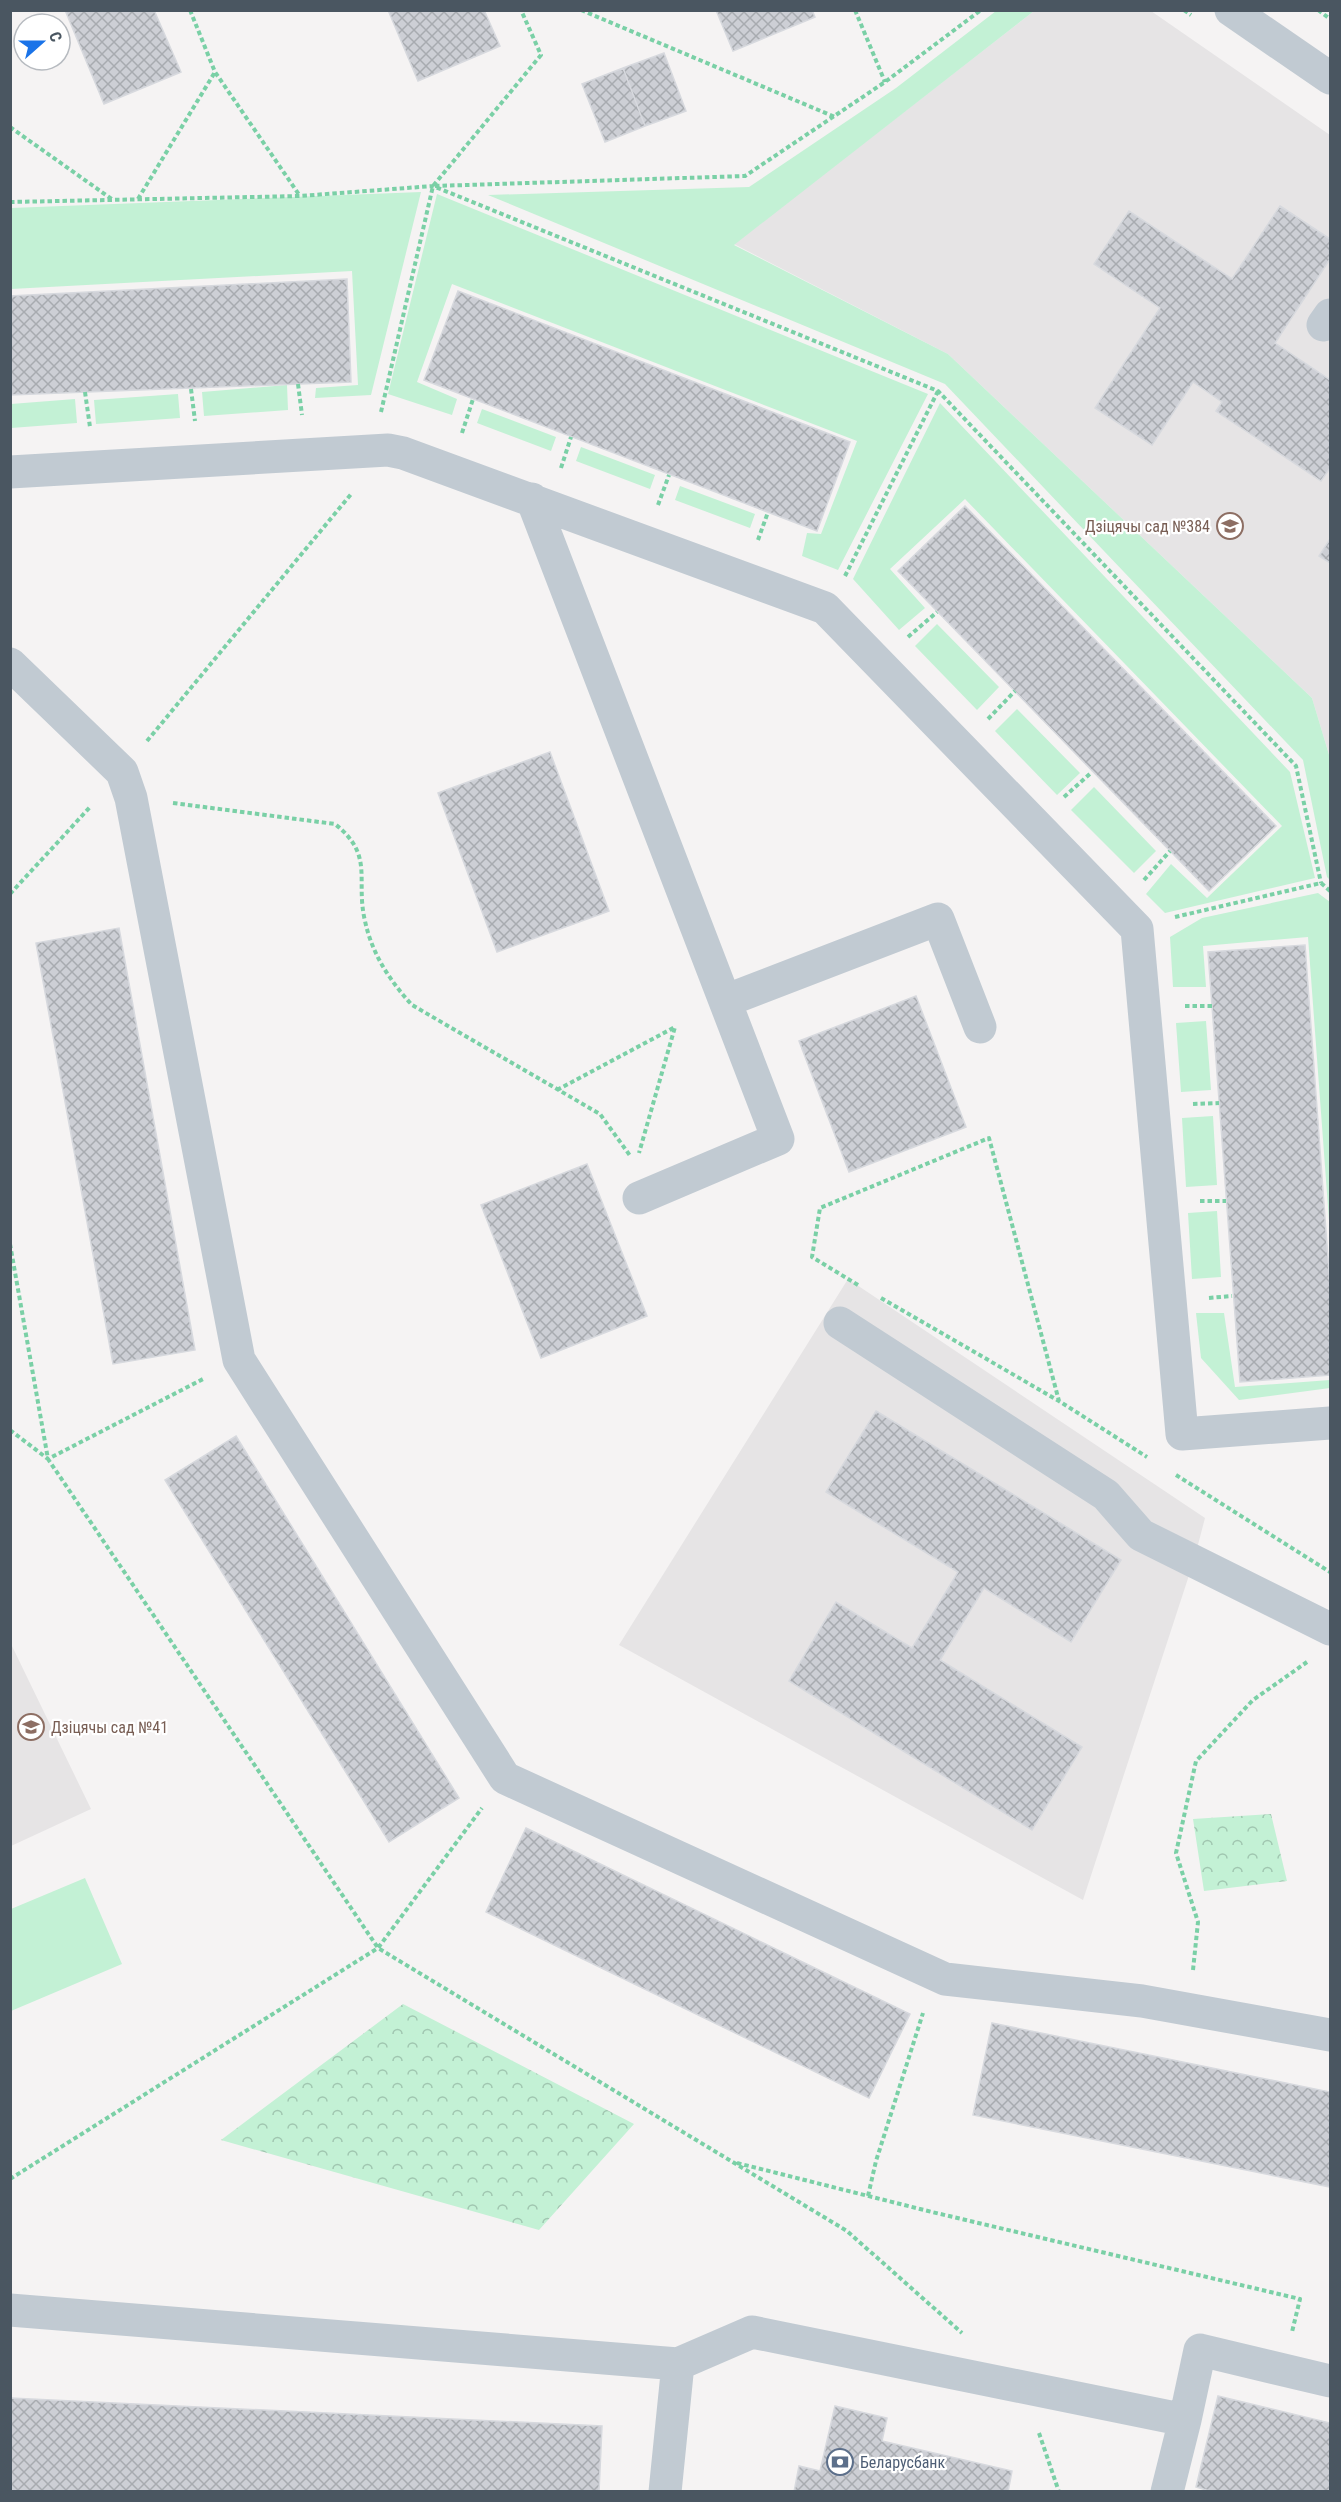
<svg xmlns="http://www.w3.org/2000/svg" width="1341" height="2502" viewBox="0 0 1341 2502" font-family="'Roboto Condensed',sans-serif">
	<style>
		.education { fill: #e6e4e5 }
		.green { fill: #c3f1d5 }
		.park { fill: url(#park-crowns) }
		.building { fill: url(#building-cross-hatch); stroke: #d7d9de; stroke-width: 1.5 }
		.lines { fill: none; stroke-linecap: round; stroke-linejoin: round }
		.path { stroke: #7ad0a6; stroke-width: 4; stroke-dasharray: 4.5 3; stroke-linecap: butt }
		.minor { stroke: #c1cad2; stroke-width: 33 }
		.labels { text-anchor: middle; stroke-width: 4.5; stroke-linejoin: round; paint-order: stroke }
		.education-label { font-size: 16px; fill: #785e54; stroke: #fff; text-anchor: end }
		.service-label { font-size: 16px; fill: #4e5e75; stroke: #fff; text-anchor: start }
	</style>
	<defs>
		<pattern id="park-crowns" width="20" height="18" patternUnits="userSpaceOnUse" patternTransform="scale(1.5)"><rect width="20" height="18" fill="#c3f1d5"/><path d="M2 6a3 3 0 1 1 6 0M12 15a3 3 0 1 1 6 0" fill="none" stroke="#a0c6b0"/></pattern>
		<pattern id="building-cross-hatch" width="8" height="8" patternUnits="userSpaceOnUse" patternTransform="scale(1.5)"><rect width="8" height="8" fill="#cdcfd5"/><path d="M0 0l8 8M0 8l8-8" fill="none" stroke="#a8abb0"/></pattern>
	</defs>
	<rect width="100%" height="100%" fill="#f5f3f3"/>
	<path class="education" d="M1034,11H1151L1330,135V758L1312,698L948,354L734,244Z
		M848,1279L1205,1518L1194,1560L1083,1900L619,1645Z
		M11,1644L91,1809L11,1846H10Z"/>
	<path class="green" d="M996,11H1034L734,245L948,354L1312,698L1330,758V880L1327,877L1303,760L945,384L488,195L749,187L896,88Z
		M421,192L371,395L315,398L316,388L358,385L352,271L11,289V208Z
		M437,194L928,394L838,570L802,556L807,533L821,534L857,441L452,284L417,382L457,399L452,415L388,394Z
		M287,385L288,410L204,416L202,392Z
		M178,394L180,418L96,424L94,400Z
		M75,399L77,423L11,428V404Z
		M940,403L1290,772L1315,878L1165,913L1146,894L1171,864L1207,898L1282,826L965,499L890,569L925,608L899,630L853,579Z
		M482,409L556,437L551,451L477,423Z
		M581,447L655,475L650,489L576,461Z
		M680,486L755,514L750,528L675,500Z
		M937,624L999,687L977,710L915,646Z
		M1017,709L1080,773L1057,795L995,731Z
		M1094,787L1156,851L1134,873L1071,810Z
		M1318,893L1330,902V1234L1308,937L1203,946L1206,987H1173L1170,937L1202,918Z
		M1206,1021L1211,1090L1181,1092L1176,1023Z
		M1213,1116L1217,1185L1186,1187L1182,1118Z
		M1217,1211L1221,1277L1192,1279L1188,1213Z
		M1196,1313H1224L1235,1387L1330,1380V1388L1239,1400L1201,1358Z
		M85,1878L122,1964L11,2011V1909Z"/>
	<path class="park" d="M1271,1814L1287,1881L1204,1891L1193,1819Z
		M403,2004L634,2124L539,2230L221,2140Z"/>
	<path class="building" d="M65,10H154L181,72L104,104Z
		M388,10H484L500,46L418,81Z
		M716,10H812L815,17L733,51Z
		M664,53L686,111L645,126L623,68Z
		M623,68L645,126L605,142L582,84Z
		M1280,206L1330,239V259L1275,343L1330,380V468L1321,481L1216,411L1222,402L1193,382L1152,445L1095,408L1160,308L1094,264L1129,211L1232,279Z
		M347,279L351,382L10,395V296Z
		M458,291L850,442L817,531L424,380Z
		M965,506L1276,826L1209,891L898,571Z
		M1330,539V563L1319,556Z
		M550,752L609,911L497,952L438,793Z
		M119,928L195,1350L113,1364L36,943Z
		M1305,945L1330,1286V1375L1240,1382L1208,952Z
		M916,996L966,1127L849,1172L799,1041Z
		M587,1164L647,1316L541,1358L481,1205Z
		M876,1411L1121,1560L1071,1642L984,1588L940,1660L1082,1747L1032,1830L789,1681L836,1602L912,1648L958,1572L826,1492Z
		M236,1436L459,1798L389,1842L165,1480Z
		M526,1828L910,2014L869,2098L486,1912Z
		M992,2023L1330,2092V2187L973,2115Z
		M1218,2396L1330,2423V2492H1213L1196,2487Z
		M10,2398L602,2426L599,2492H10Z
		M835,2406L887,2418L882,2441L1012,2471L1008,2492H794L799,2466L820,2471Z"/>
	<g class="lines">
		<path class="path" d="M190,10L215,72L300,196
			M581,10L835,117
			M855,10L885,82
			M1184,10L1191,15
			M1318,10L1330,19
			M10,127L113,200
			M435,186L745,176L885,82L981,10
			M138,199L215,72
			M10,202L300,196L433,186L938,391L1296,766L1321,883
			M298,384L302,415
			M191,389L195,421
			M85,392L90,427
			M381,412L433,186L541,55L521,10
			M462,433L473,399
			M561,468L571,437
			M658,505L669,475
			M758,540L768,512
			M845,576L938,391
			M908,637L937,612
			M988,719L1015,691
			M147,741L352,493
			M1064,797L1092,772
			M173,803L335,824C375,856 355,879 365,921C372,954 390,981 412,1005L600,1114L631,1157
			M1144,880L1170,851
			M10,894L91,806
			M1175,917L1321,883L1330,891
			M1185,1006H1212
			M557,1090L675,1027L639,1153
			M1193,1104L1219,1103
			M1200,1201H1226
			M10,1244L48,1459L378,1948L847,2231L962,2333
			M858,1285L812,1257L820,1208L989,1138L1059,1401
			M881,1298L1059,1401L1147,1457
			M1209,1298L1232,1296
			M10,1430L48,1459L205,1378
			M1176,1475L1330,1572
			M1193,1970L1198,1922L1176,1853L1196,1761L1253,1700L1307,1662
			M737,2163L932,2212L1300,2299L1292,2332
			M10,2179L378,1948L482,1808
			M868,2196L876,2161L923,2013
			M1039,2433L1059,2492"/>
		<path class="minor" d="M1231,10L1330,78
			M1323,325L1330,315
			M10,472L388,450L403,453L825,608L1137,929L1182,1434L1330,1423
			M532,499L778,1139L639,1198
			M10,664L122,772L131,798L239,1360L505,1778L945,1979L1142,2001L1330,2035
			M725,1001L938,919L980,1027
			M840,1323L1106,1495L1141,1535L1330,1629
			M10,2310L678,2364
			M1185,2420L1200,2350L1330,2381
			M665,2492L678,2364L752,2332L1185,2420L1167,2492"/>
	</g>
	<defs>
		<symbol id="school-ring" viewBox="-11 -11 22 22"><circle r="9.5" fill="#fff" stroke="#8d6e63" stroke-width="1.5"/><path d="M0-5L7-2L0 1L-7-2ZM-4 1L0 2.5L4 1V4Q0 6-4 4Z" fill="#8d6e63"/></symbol>
		<symbol id="bank-ring" viewBox="-11 -11 22 22"><circle r="9.5" fill="#fff" stroke="#5c6f8a" stroke-width="1.5"/><path d="M-6-4H6V4H-6ZM0-2.3a2.3 2.3 0 1 0 0 4.6a2.3 2.3 0 1 0 0-4.6Z" fill="#5c6f8a"/></symbol>
	</defs>
	<g fill-rule="evenodd">
		<use href="#school-ring" x="1215" y="511" width="30" height="30"/>
		<use href="#school-ring" x="16" y="1712" width="30" height="30"/>
		<use href="#bank-ring" x="825" y="2447" width="30" height="30"/>
	</g>
	<g class="labels">
		<g class="education-label">
			<text x="1210" y="532">Дзіцячы сад №384</text>
			<text x="51" y="1733" text-anchor="start">Дзіцячы сад №41</text>
		</g>
		<g class="service-label">
			<text x="860" y="2468">Беларусбанк</text>
		</g>
	</g>
	<rect width="1341" height="2502" fill="none" stroke="#4a5661" stroke-width="24"/>
	<g transform="translate(42 42) rotate(69)"><circle r="28" fill="#ffffff" stroke="#b7bbc0" stroke-width="1.5"/>
	<path d="M0-4.5L10 22L0 15L-10 22Z" fill="#1a73e8"/>
	<text y="-9" font-size="16" font-weight="bold" text-anchor="middle" fill="#4a5661">С</text>
	</g>
</svg>
